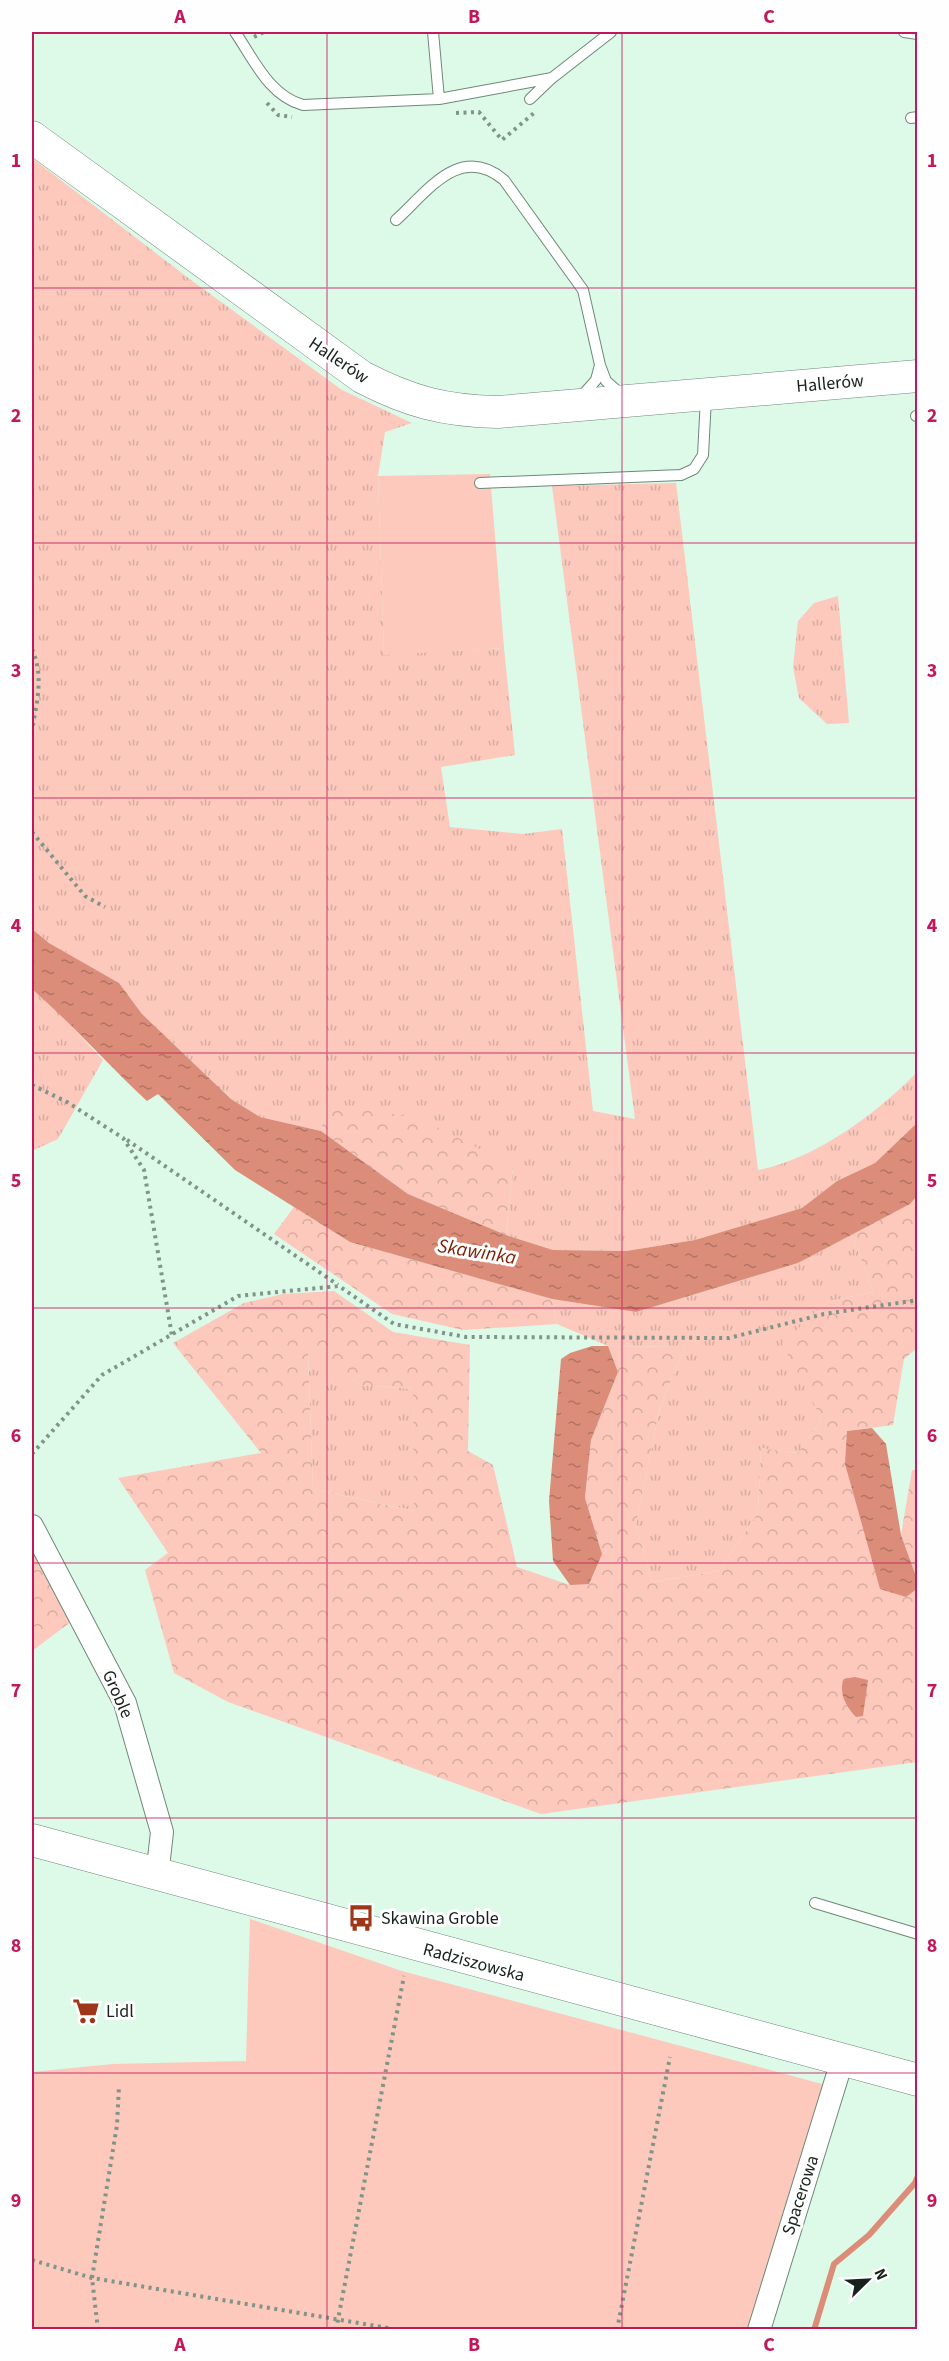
<svg xmlns="http://www.w3.org/2000/svg" width="949" height="2361" viewBox="0 0 949 2361" font-family="'Source Sans 3',sans-serif">
	<style>
		.grass { fill: url(#grass-tufts) }
		.forest { fill: url(#forest-crowns); fill-rule: evenodd }
		.garden { fill: #fcc9bc }
		.water { fill: url(#water-ripples) }
		.lines { fill: none; stroke-linecap: round; stroke-linejoin: round }
		.stream { stroke: #dc8d79; stroke-width: 6 }
		.lane-casing { stroke: #6e8879; stroke-width: 12 }
		.street-casing { stroke: #6e8879; stroke-width: 24 }
		.secondary-casing { stroke: #6e8879; stroke-width: 33 }
		.path { stroke: #809488; stroke-width: 4; stroke-dasharray: 3 4.5; stroke-linecap: butt }
		.lane { stroke: #fff; stroke-width: 10 }
		.street { stroke: #fff; stroke-width: 22 }
		.secondary { stroke: #fff; stroke-width: 32 }
		.grid { fill: none; stroke: #c2185b; stroke-width: 1.5; stroke-opacity: 0.55 }
		.labels { text-anchor: middle; stroke-width: 6; stroke-linejoin: round; paint-order: stroke }
		.street-label { font-size: 18px; fill: #18221c; stroke: #fefefe }
		.poi-label { font-size: 18px; fill: #18221c; stroke: #fefefe; text-anchor: start }
		.water-label { font-size: 20px; font-style: italic; fill: #7f2307; stroke: #fefefe }
		.neatline { fill: none; stroke: #c2185b; stroke-width: 2 }
		.grid-label { font-size: 20px; text-anchor: middle; font-weight: bold; fill: #c2185b }
	</style>
	<defs>
		<pattern id="grass-tufts" width="24" height="20" patternUnits="userSpaceOnUse" patternTransform="scale(1.5)"><rect width="24" height="20" fill="#fcc9bc"/><path d="M3 7l-1-3M5 7V3M7 7l1-3M15 17l-1-3M17 17v-4M19 17l1-3" fill="none" stroke="#d7aca1"/></pattern>
		<pattern id="forest-crowns" width="20" height="18" patternUnits="userSpaceOnUse" patternTransform="scale(1.5)"><rect width="20" height="18" fill="#fcc9bc"/><path d="M2 6a3 3 0 1 1 6 0M12 15a3 3 0 1 1 6 0" fill="none" stroke="#d7aca1"/></pattern>
		<pattern id="water-ripples" width="26" height="14" patternUnits="userSpaceOnUse" patternTransform="scale(1.5)"><rect width="26" height="14" fill="#dc8d79"/><path d="M2 4q2-2 4 0t4 0M15 11q2-2 4 0t4 0" fill="none" stroke="#b17362"/></pattern>
	</defs>
	<rect width="100%" height="100%" fill="#ddf9e8"/>
	<path class="grass" d="M32,158L191,280L342,390L412,423L385,432L378,476L384,654L504,648L515,755L441,767L450,827L523,834L562,829L593,1111L635,1119L552,486L676,483L758,1170C814,1160 879,1112 917,1072V1123L875,1163L837,1181L802,1208L695,1240L626,1251L553,1250L506,1235L513,1166L326,1105L321,1131L260,1117L231,1099L142,1014L119,983L49,943L32,929Z
		M838,596L849,723L827,724L799,698L793,667L798,621L814,603Z
		M32,989L55,1009L103,1060L58,1139L32,1151Z
		M852,1234L873,1292L826,1302L822,1419L798,1453L761,1448L758,1513L719,1571L652,1582L636,1525L660,1407L685,1347L608,1346L557,1324L552,1299L636,1312L798,1263Z
		M308,1352L362,1385L413,1389L415,1511L313,1489Z"/>
	<path class="forest" d="M326,1105L417,1117L513,1166L506,1235L408,1194L321,1131Z
		M917,1196V1348L904,1359L893,1425L847,1431L906,1597L917,1589V1762L541,1814L228,1702L174,1673L145,1570L168,1553L118,1478L261,1453L173,1343L244,1303L283,1294L334,1291L393,1332L470,1345L468,1451L493,1465L517,1567L570,1585L602,1554L585,1499L591,1440L618,1372L608,1346L685,1347L660,1407L636,1525L652,1582L719,1571L758,1513L761,1448L798,1453L822,1419L782,1344L826,1302L873,1292L852,1234L910,1204ZM308,1353L362,1385L413,1389L414,1511L313,1489Z
		M294,1207L350,1242L552,1299L557,1324L463,1330L392,1314L274,1234Z
		M912,1470H917V1579L901,1535Z
		M32,1544L72,1621L32,1651Z"/>
	<path class="garden" d="M490,474L504,648L384,655L378,476Z
		M250,1919L402,1971L826,2085L750,2329L32,2330V2072L113,2064L246,2061Z"/>
	<path class="water" d="M32,929L49,943L119,983L142,1014L231,1099L260,1117L321,1131L408,1194L506,1235L553,1250L626,1251L695,1240L802,1208L837,1181L875,1163L917,1123V1196L910,1204L798,1263L636,1312L552,1299L350,1242L235,1170L158,1094L147,1101C108,1065 72,1024 32,989Z
		M592,1346H608L618,1372L591,1440L585,1498L602,1554L589,1584L570,1585L553,1561L549,1501L561,1359L570,1353Z
		M872,1428L886,1444L901,1535L917,1579V1589L906,1597L880,1589L845,1464L847,1431Z
		M855,1677L868,1680L863,1716L856,1717C846,1707 838,1692 844,1679Z"/>
	<g class="lines">
		<path class="stream" d="M814,2330L834,2264L869,2235L915,2183L918,2176"/>
		<defs>
			<path id="lane" d="M235,32C253,58 269,96 303,105L439,99L552,78
				M433,32L439,99
				M904,32L918,34
				M530,99L552,78L611,32
				M911,118L918,117
				M396,220C428,191 460,143 504,180L583,290L600,365
				M580,398L596,380L600,365L606,381L622,395
				M916,416H918
				M480,483L681,475L694,469L703,455L706,398
				M815,1903L918,1934"/>
			<path id="street" d="M32,1526L125,1703L162,1832L157,1876
				M759,2330L842,2061"/>
			<path id="secondary" d="M32,137L362,377C410,402 445,411 498,412L918,376
				M32,1840L918,2080"/>
		</defs>
		<use href="#lane" class="lane-casing"/>
		<use href="#street" class="street-casing"/>
		<use href="#secondary" class="secondary-casing"/>
		<path class="path" d="M254,37L264,32
			M267,103L278,115L292,117
			M456,113L479,112L502,140L534,113
			M32,649C44,676 37,702 32,730
			M32,832L85,896L105,907
			M32,1085L67,1102L123,1138L144,1170L172,1336
			M127,1140L338,1285
			M32,1454L102,1375L238,1296L339,1286L394,1324L466,1337L729,1338L824,1314L918,1300
			M32,2260L92,2278L400,2330
			M98,2330L92,2278L117,2125L119,2086
			M336,2330L404,1976
			M617,2330L670,2057"/>
		<use href="#lane" class="lane"/>
		<use href="#street" class="street"/>
		<use href="#secondary" class="secondary"/>
	</g>
	<path class="grid" d="M327,32V2330M622,32V2330M32,288H918M32,543H918M32,798H918M32,1053H918M32,1308H918M32,1563H918M32,1818H918M32,2073H918"/>
	<defs>
		<symbol id="bus-bare" viewBox="-9 -9 18 18"><path d="M-5-6H5V4H4V6H2V4H-2V6H-4V4H-5ZM-3.5-4V0h7V-4ZM-3.5 1.2v1.5H-2V1.2ZM2 1.2v1.5H3.5V1.2Z" fill="#9e361a" stroke="#fefefe" stroke-width="2.5" paint-order="stroke"/></symbol>
		<symbol id="supermarket-bare" viewBox="-9 -9 18 18"><path d="M-6-5.5h2.5l.6 2H6L4.5 2H-2.5L-4.4-4H-6ZM-1.5 3.2a1.3 1.3 0 1 0 .1 0ZM3 3.2a1.3 1.3 0 1 0 .1 0Z" fill="#9e361a" stroke="#fefefe" stroke-width="2.5" paint-order="stroke"/></symbol>
	</defs>
	<g fill-rule="evenodd">
		<use href="#bus-bare" x="342" y="1899" width="38" height="38"/>
		<use href="#supermarket-bare" x="67" y="1992" width="38" height="38"/>
	</g>
	<g class="labels">
		<g class="street-label">
			<text transform="translate(339 360) rotate(34)" y="6">Hallerów</text>
			<text transform="translate(830 383) rotate(-5)" y="6">Hallerów</text>
			<text transform="translate(118 1694) rotate(66)" y="6">Groble</text>
			<text transform="translate(474 1962) rotate(15)" y="6">Radziszowska</text>
			<text transform="translate(800 2195) rotate(-72)" y="6">Spacerowa</text>
		</g>
		<g class="poi-label">
			<text x="381" y="1924">Skawina Groble</text>
			<text x="106" y="2017">Lidl</text>
		</g>
		<g class="water-label">
			<text transform="translate(477 1251) rotate(9)" y="7">Skawinka</text>
		</g>
	</g>
	<rect width="949" height="2361" fill="none" stroke="#fefefe" stroke-width="66"/>
	<g transform="translate(868 2280) rotate(66)" stroke="#fefefe" stroke-width="4.5" paint-order="stroke">
	<path d="M0-4.5L10 22L0 15L-10 22Z" fill="#18221c"/>
	<text y="-9" font-size="16" font-weight="bold" text-anchor="middle" fill="#18221c">N</text>
	</g>
	<rect x="33" y="33" width="883" height="2295" class="neatline"/>
	<g class="grid-label">
		<text x="180" y="23">A</text>
		<text x="474" y="23">B</text>
		<text x="769" y="23">C</text>
		<text x="16" y="167">1</text>
		<text x="932" y="167">1</text>
		<text x="16" y="422">2</text>
		<text x="932" y="422">2</text>
		<text x="16" y="677">3</text>
		<text x="932" y="677">3</text>
		<text x="16" y="932">4</text>
		<text x="932" y="932">4</text>
		<text x="16" y="1187">5</text>
		<text x="932" y="1187">5</text>
		<text x="16" y="1442">6</text>
		<text x="932" y="1442">6</text>
		<text x="16" y="1697">7</text>
		<text x="932" y="1697">7</text>
		<text x="16" y="1952">8</text>
		<text x="932" y="1952">8</text>
		<text x="16" y="2207">9</text>
		<text x="932" y="2207">9</text>
		<text x="180" y="2351">A</text>
		<text x="474" y="2351">B</text>
		<text x="769" y="2351">C</text>
	</g>
</svg>
